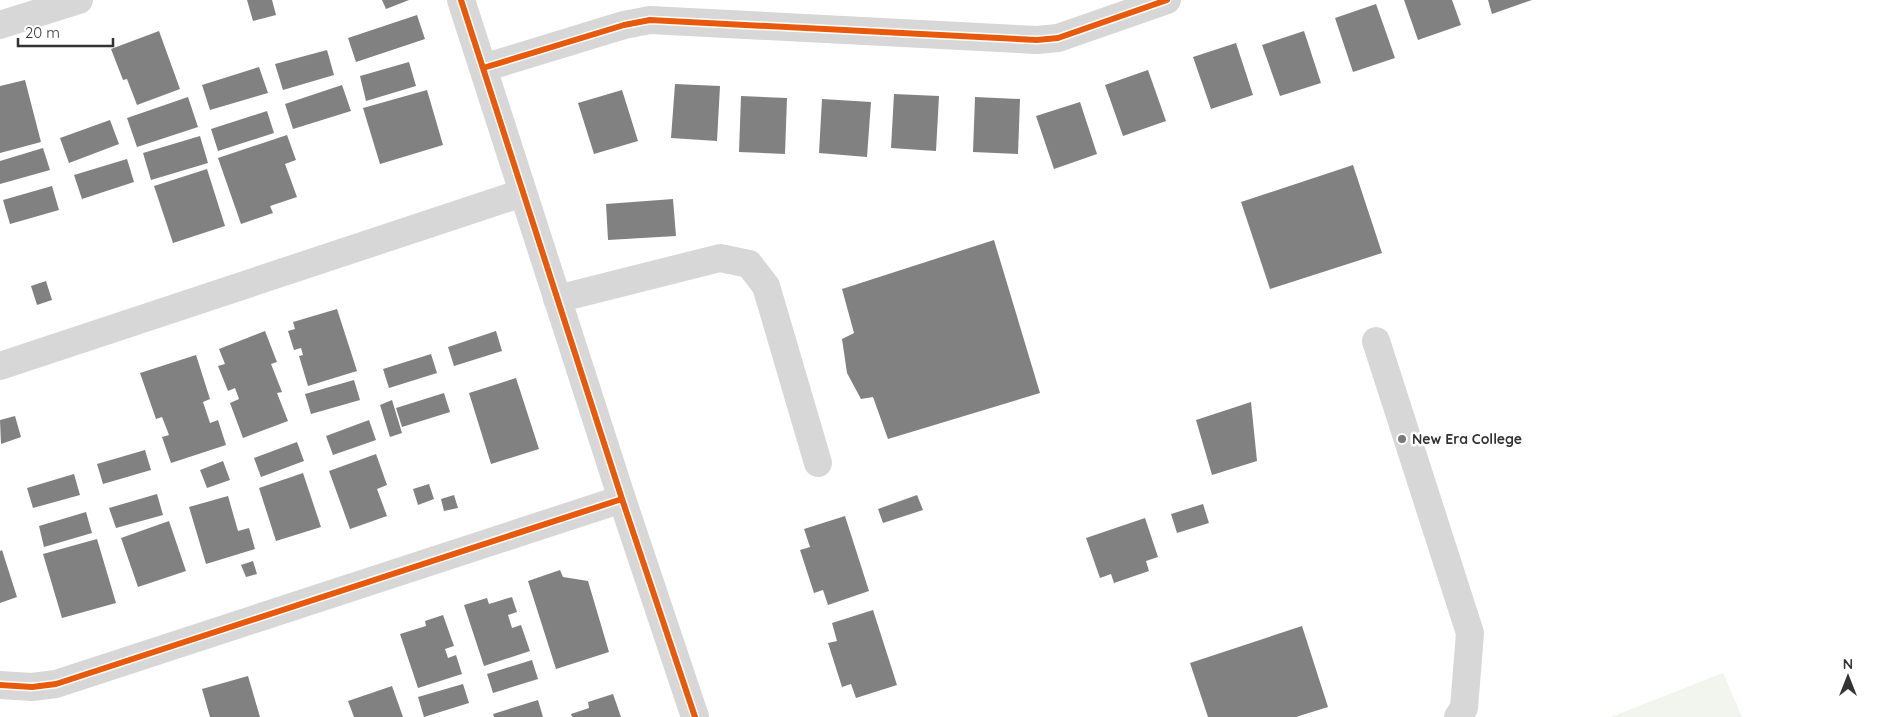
<svg xmlns="http://www.w3.org/2000/svg" width="1888" height="717" viewBox="0 0 1888 717" font-family="Quicksand,sans-serif">
	<style>
		.green { fill: #f1f5ed }
		.building { fill: #818181 }
		.lines { fill: none; stroke-linecap: round; stroke-linejoin: round }
		.minor { stroke: #d7d7d7; stroke-width: 28 }
		.cycleway-casing { stroke: #fff; stroke-width: 9 }
		.cycleway { stroke: #e8590c; stroke-width: 6 }
		.poi-dot { fill: #7a7a7a; stroke: #fff; stroke-width: 2 }
		.labels { text-anchor: middle; stroke-width: 5; stroke-linejoin: round; paint-order: stroke }
		.poi-label { font-size: 14px; font-weight: bold; fill: #333; stroke: #fff; text-anchor: start }
	</style>
	<rect width="100%" height="100%" fill="#fff"/>
	<path class="green" d="M1723,673L1742,717H1611Z"/>
	<path class="building" d="M247,0H272L276,15L253,21Z
		M382,0H409L386,9Z
		M1404,0H1452L1461,25L1418,40Z
		M1488,0H1532L1492,14Z
		M1376,4L1395,58L1353,72L1335,18Z
		M417,15L425,39L356,62L348,38Z
		M159,31L180,89L137,105L127,79L123,80L111,49Z
		M1304,31L1321,83L1280,96L1262,45Z
		M1236,43L1253,95L1211,109L1193,57Z
		M327,50L334,75L283,90L275,64Z
		M409,62L416,86L366,101L360,76Z
		M259,67L268,93L210,110L202,85Z
		M1148,70L1166,121L1123,136L1105,85Z
		M25,80L41,142L0,153V86Z
		M675,84L720,86L717,141L671,138Z
		M342,85L351,111L293,129L285,104Z
		M427,90L443,145L380,164L363,108Z
		M622,90L638,141L594,154L578,103Z
		M894,94L939,96L936,151L891,148Z
		M741,96L787,98L785,154L739,152Z
		M188,97L198,127L137,147L127,118Z
		M975,97L1020,99L1018,154L973,152Z
		M822,99L871,102L867,157L819,153Z
		M1080,102L1097,154L1054,169L1036,116Z
		M267,111L274,133L218,151L211,129Z
		M110,120L119,144L69,163L60,138Z
		M287,135L296,160L285,164L297,197L270,206L273,213L241,224L218,158Z
		M200,136L208,163L151,180L143,153Z
		M43,148L50,170L0,184V161Z
		M127,159L134,182L82,199L74,175Z
		M1353,165L1382,253L1270,289L1241,202Z
		M207,169L225,226L173,243L154,186Z
		M52,186L59,210L10,224L3,200Z
		M673,199L676,236L608,240L606,204Z
		M994,240L1040,393L888,439L873,397L861,399L847,373L842,339L854,333L842,289Z
		M46,281L52,300L37,305L31,286Z
		M337,309L357,371L308,386L299,356L303,355L301,348L294,350L288,331L295,329L293,322Z
		M265,331L277,362L271,364L282,392L277,393L288,421L243,438L230,403L239,399L235,388L228,391L218,366L225,364L219,349Z
		M496,331L502,351L454,366L448,347Z
		M431,354L437,373L389,388L383,369Z
		M196,355L210,399L203,402L210,423L218,420L226,445L171,463L162,437L169,435L162,417L156,419L140,373Z
		M516,378L539,449L491,464L469,393Z
		M354,380L360,400L311,414L305,394Z
		M444,393L450,412L402,427L396,408Z
		M392,400L402,433L390,437L380,405Z
		M1251,402L1257,461L1212,475L1196,420Z
		M15,416L21,437L1,444L0,420Z
		M369,420L376,440L333,455L326,436Z
		M297,442L304,461L261,477L254,458Z
		M145,450L151,470L103,484L97,464Z
		M376,454L387,485L377,489L387,516L350,529L329,471Z
		M223,461L230,480L207,488L200,470Z
		M303,473L321,527L276,541L259,488Z
		M74,474L80,495L33,508L27,488Z
		M429,484L434,499L418,505L413,489Z
		M157,494L163,515L116,528L109,508Z
		M454,495L458,508L444,511L441,499Z
		M917,495L923,510L883,523L878,509Z
		M228,496L238,531L249,528L255,549L206,564L189,507Z
		M1203,504L1209,523L1177,533L1171,514Z
		M86,512L92,533L44,547L39,526Z
		M845,516L869,591L828,605L823,590L814,593L800,550L810,547L804,529Z
		M1145,518L1158,557L1146,561L1149,571L1114,583L1111,574L1100,578L1086,538Z
		M169,521L186,571L138,587L121,538Z
		M97,539L116,603L62,618L43,554Z
		M2,550L17,597L0,603V551Z
		M253,561L257,574L246,577L241,565Z
		M560,570L563,577L588,581L609,652L556,669L528,581Z
		M512,597L517,612L508,615L512,628L521,625L530,651L484,666L464,605L487,598L489,604Z
		M873,610L897,685L856,698L851,684L842,687L828,643L837,641L832,623Z
		M443,615L454,646L445,649L448,658L456,655L462,674L418,688L400,634L426,626L425,621Z
		M1302,626L1328,707L1296,717H1208L1190,663Z
		M532,660L538,679L493,693L487,674Z
		M248,676L260,717H210L202,689Z
		M463,684L469,703L424,717L418,697Z
		M392,686L403,717H354L348,701Z
		M613,694L621,717H572L571,714L589,708L588,702Z
		M538,700L543,717H494L493,714Z"/>
	<g class="lines">
		<path class="minor" d="M461,0L622,499L695,717
			M0,25L79,0
			M483,68L624,25L650,20L1037,40L1058,38L1167,0
			M557,299L720,258L749,264L766,286L818,463
			M1376,341L1470,633L1464,708L1458,717
			M0,366L522,193
			M0,685L32,687L56,684L622,499"/>
		<defs>
			<path id="cycleway" d="M461,0L622,499L695,717
				M483,68L624,25L650,20L1037,40L1058,38L1167,0
				M0,685L32,687L56,684L622,499"/>
		</defs>
		<use href="#cycleway" class="cycleway-casing"/>
		<use href="#cycleway" class="cycleway"/>
	</g>
	<circle class="poi-dot" cx="1402" cy="439" r="5"/>
	<g class="labels">
		<g class="poi-label">
			<text x="1412" y="444">New Era College</text>
		</g>
	</g>
	<g transform="translate(1848 677)" stroke="#ffffff" stroke-width="4" paint-order="stroke">
	<path d="M0-4L9 19L0 12L-9 19Z" fill="#333333"/>
	<text y="-8" font-size="14" font-weight="bold" text-anchor="middle" fill="#333333">N</text>
	</g>
	<path d="M18 38v8h95v-8" fill="none" stroke="#333333" stroke-width="2.5"/>
	<text x="25" y="38" font-size="15" fill="#333333" stroke="#ffffff" stroke-width="4" paint-order="stroke">20 m</text>
</svg>
